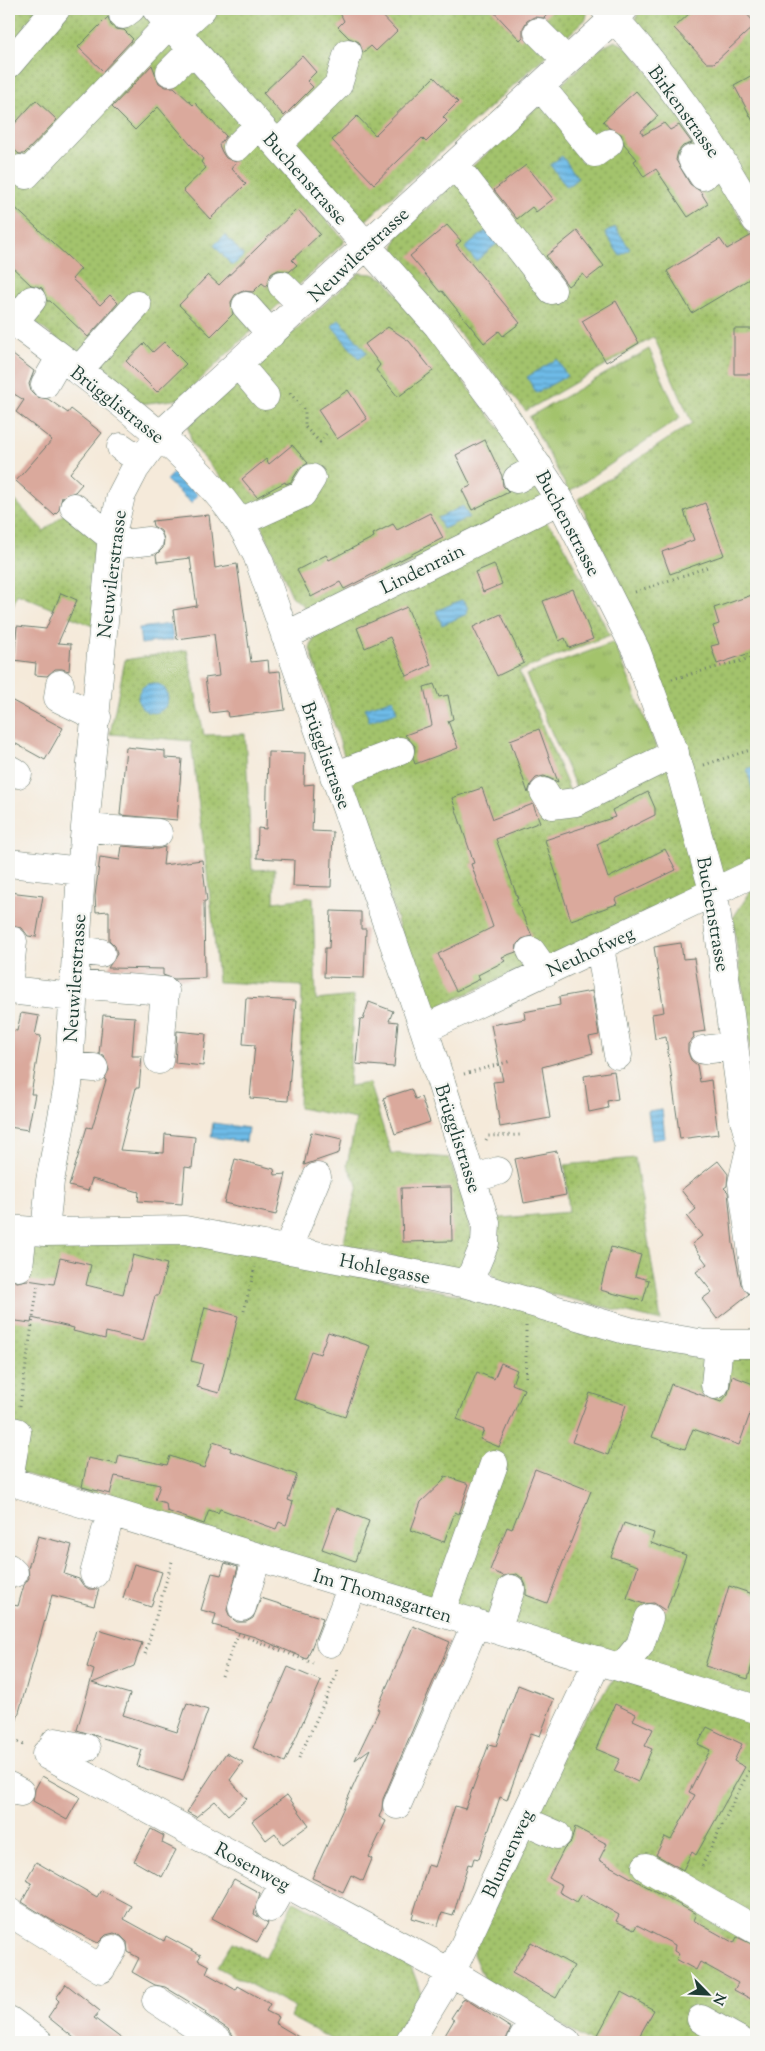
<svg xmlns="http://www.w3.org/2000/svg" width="765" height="2051" viewBox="0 0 765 2051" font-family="'Sorts Mill Goudy',serif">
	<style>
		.grass { fill: url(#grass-tufts); stroke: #618050 }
		.garden { fill: url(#garden-dots); stroke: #618050 }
		.water { fill: url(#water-rules); stroke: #467c8e }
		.building { fill: #daa99c }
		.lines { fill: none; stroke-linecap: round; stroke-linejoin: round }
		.minor-casing { stroke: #6a7a6e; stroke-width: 29 }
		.path { stroke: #6a7a6e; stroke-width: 3; stroke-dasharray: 1 4; stroke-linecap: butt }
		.minor { stroke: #fff; stroke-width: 28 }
		.labels { text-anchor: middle; stroke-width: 4.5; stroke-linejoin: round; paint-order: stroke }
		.street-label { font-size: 19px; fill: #1f3d34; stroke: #f6f6f2 }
	</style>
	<defs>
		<pattern id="grass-tufts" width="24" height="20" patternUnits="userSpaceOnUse" patternTransform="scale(1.25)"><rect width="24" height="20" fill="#a3c36c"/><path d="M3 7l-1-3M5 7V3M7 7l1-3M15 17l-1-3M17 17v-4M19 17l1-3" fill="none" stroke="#84a05a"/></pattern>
		<pattern id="garden-dots" width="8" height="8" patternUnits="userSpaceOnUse" patternTransform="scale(1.25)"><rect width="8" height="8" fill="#a3c36c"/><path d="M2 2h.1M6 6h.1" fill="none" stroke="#84a05a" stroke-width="1.8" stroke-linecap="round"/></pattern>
		<pattern id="water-rules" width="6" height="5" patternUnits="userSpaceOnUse" patternTransform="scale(1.25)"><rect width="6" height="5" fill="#6ebbe8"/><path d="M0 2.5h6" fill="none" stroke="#5a99bd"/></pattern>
	</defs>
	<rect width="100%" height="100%" fill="#f6f6f2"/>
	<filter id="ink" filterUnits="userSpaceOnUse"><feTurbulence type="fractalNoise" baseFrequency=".02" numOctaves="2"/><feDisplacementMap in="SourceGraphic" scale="10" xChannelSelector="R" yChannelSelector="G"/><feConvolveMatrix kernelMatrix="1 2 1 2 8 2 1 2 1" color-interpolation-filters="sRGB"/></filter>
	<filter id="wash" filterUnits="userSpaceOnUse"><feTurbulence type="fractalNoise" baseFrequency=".0096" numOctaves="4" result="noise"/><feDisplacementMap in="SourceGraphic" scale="20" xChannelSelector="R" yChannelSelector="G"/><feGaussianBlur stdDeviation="1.12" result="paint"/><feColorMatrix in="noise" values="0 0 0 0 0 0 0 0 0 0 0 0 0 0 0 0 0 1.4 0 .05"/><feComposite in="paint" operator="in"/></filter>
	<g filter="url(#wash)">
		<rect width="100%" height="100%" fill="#f5eada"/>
		<path class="grass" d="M649,349L680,418L569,492L529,417Z
			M614,642L658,751L578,792L526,675Z"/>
		<path class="garden" d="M9,9H41L9,47Z
			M69,9H141L345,241L180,399L140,404L9,302V79Z
			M172,9H588L586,19L363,223Z
			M641,9H756V196L637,31L635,19Z
			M615,41L627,47L666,93L728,195L756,248V860L723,878L632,606L578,499L692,423L654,337L526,411L399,263L394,249L397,236L601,48Z
			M359,273L373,274L385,279L551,496L310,612L292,596L261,524L192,444L188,426Z
			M9,494L44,531L65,513L100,542L95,627L17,594L9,618Z
			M543,519L558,534L610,635L519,671L578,810L670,764L701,887L436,1008L422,998L310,649L317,629Z
			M187,650L204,735L245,734L252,870L275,869L274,902L313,897L316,1000L354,996L349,1086L369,1083L391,1153L449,1158L466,1209L474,1244L459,1273L343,1244L358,1186L347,1165L356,1119L299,1108L302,986L218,982L212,914L191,741L110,734L125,660Z
			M756,883V1064H752L733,918Z
			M635,1158L661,1321L497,1281L486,1267L491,1219L569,1212L565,1165Z
			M9,1237L184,1238L756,1356V1698L9,1469V1404L14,1377L9,1375Z
			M615,1678L756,1718V2032L751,2042H590L484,1980L473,1954L570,1739Z
			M294,1901L409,1961L421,1993L393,2042H337L290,2017L295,2008L217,1967L233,1942L265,1958Z"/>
		<path class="water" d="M562,156L578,178L567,187L550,165Z
			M615,227L630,249L620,256L605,233Z
			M487,230L498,243L476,261L465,248Z
			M225,235L244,256L232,266L214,245Z
			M339,319L367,353L359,359L332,326Z
			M557,359L567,376L536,393L527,377Z
			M174,472L198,495L191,503L166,480Z
			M463,506L469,517L443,529L438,518Z
			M461,600L465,602L468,609L467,614L442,625L436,611Z
			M171,624L173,640L141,644L139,628Z
			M138 698a15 15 0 1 1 30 0a15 15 0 1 1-30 0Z
			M393,699L397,712L369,721L365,708Z
			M756,766V796H754L747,769Z
			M662,1109L665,1138L652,1140L648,1111Z
			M213,1123L248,1128L246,1142L211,1137Z"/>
		<g id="blocks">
			<path class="building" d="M338,9H376L397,31L376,51L371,46L363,53L359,42L349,38L338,27L344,21Z
				M491,9H553L544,18L534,17L527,21L523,28V37L520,40Z
				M694,9H742L756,24L714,63H707L674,28Z
				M108,17L111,25L116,29L124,30L133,39L103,71L78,47Z
				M302,56L316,72L307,81L313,87L284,116L263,93Z
				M152,65L159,83L166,87H174L193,105L195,103L226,136L219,145L222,152L226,158L236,162L231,168L246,184L210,219L183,190L206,168L201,162L203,159L158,107L135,130L112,107Z
				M756,73V127L734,85Z
				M434,77L458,102L443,117L447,121L426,142L422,138L374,184L332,140L357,116L375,135Z
				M636,91L658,116L641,131L643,135L664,123L670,130L679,125L692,143L683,146L678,152L676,160L690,184L700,191L708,204L688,217L656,169L644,177L634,161L637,159L624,144L621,134L609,128L603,121Z
				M36,100L57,120L24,154H19L9,145V130Z
				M526,165L553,199L536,212L532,207L517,219L494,190Z
				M9,202L81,269L72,279L100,305L110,295L118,303L88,337L50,301H47L42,288L31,285L9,264Z
				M297,209L320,234L292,260L297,265L289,272L278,270L271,274L267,287L262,283L253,292L243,291L235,295L231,302L233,314L211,336L179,305L208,275L219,285Z
				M447,225L461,241L456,245L520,323L503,336L499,331L484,343L442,291L440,292L410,256Z
				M577,231L604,266L587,279L583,274L568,286L546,256Z
				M752,235L756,236V275L692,313L667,271L720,239L727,249Z
				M616,301L639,343L606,362L582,321Z
				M388,327L409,341L433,371L398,397L376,370L380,365L365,344Z
				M734,329H756V374H734Z
				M164,342L186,364L157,392L126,361L145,343L153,352Z
				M9,352L34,371L29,384L31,391L37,397L48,399L68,413L71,409L102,433L70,473L82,484L75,492L62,497L59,510L54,515L16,481L52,440L16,412L24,400L9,391Z
				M348,390L367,419L337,439L318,410Z
				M485,440L502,476L503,486L509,492L472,510L462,490L471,486L456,455Z
				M292,445L308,463L299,469L291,482L286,484L285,482L257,497L242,479L266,459L269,464Z
				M705,503L724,555L670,574L662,552L694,540L684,511Z
				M430,513L443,538L344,589L340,582L311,597L297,570L326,555L329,560L374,537L373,534L393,524L397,530Z
				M209,515L215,568L237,564L251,662L268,660L269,672L280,671L285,710L228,717L227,711L210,713L205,678L219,676L214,634L177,639L173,610L197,606L190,558L157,562L156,555L163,548L164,539L161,531L153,526L152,521Z
				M494,564L502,584L483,592L475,572Z
				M573,589L593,639L569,648L565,638L559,641L543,601Z
				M61,593L77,600L58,643L71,644L69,671L62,669H55L47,676L35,675L36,663L14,660L17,626L46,629Z
				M752,595L756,607V651L717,664L711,646L719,644L713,626L719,624L714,608Z
				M407,607L431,665L407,676L390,637L365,648L357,628Z
				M501,614L524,663L497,676L473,627Z
				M434,684L439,697L448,695L453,719L448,721L458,748L415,764L413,758L415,746L405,735L432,725L424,687Z
				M9,699L63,728L45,760L9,740Z
				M539,729L558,782L544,776L536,778L531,784L528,793L510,740Z
				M126,747L165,751V758L182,759L177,820L120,815Z
				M268,752L305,753L304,785L314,784L312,831L333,832L331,887L293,886L294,860L257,858L258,828L266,829Z
				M482,788L493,819L533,804L540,822L496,839L518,899H516L532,936L522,939L517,944L516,952L502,957L505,961L478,975L480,979L456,991L438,954L493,927L471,864L474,863L452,798Z
				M648,792L655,808V815L597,844L608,878L665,849L676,870L615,899L617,904L571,920L545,840L615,817L612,810Z
				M122,846L157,849L165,847L163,865L202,860L207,901H204L205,978L174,979L163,975V969L108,968L117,954L115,946L109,940V911L96,912L95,896L100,857L120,860Z
				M9,892L43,896L36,937L28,936L22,928L9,926Z
				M331,911L361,912V929H366L364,978L324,977L325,948H329Z
				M681,943L683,959L694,958L705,1031L693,1033L694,1037L688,1044V1052L691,1060L697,1065L700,1082L711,1080L718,1134L680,1139L666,1037L655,1039L652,1014L664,1012L654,947Z
				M592,991L599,1035L589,1037L593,1053L542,1067L550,1118L500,1127L493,1082L503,1081L491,1025L525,1019L524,1012L560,1005L559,997Z
				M246,998L296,1001L288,1101L250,1098L255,1045L243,1044Z
				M369,1002L393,1011L389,1021L398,1022L394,1067L356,1064L360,1019L363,1020Z
				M21,1013L39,1016L35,1035L41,1036L31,1094H35L28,1130L9,1127V1043L11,1030L17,1031Z
				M103,1015L135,1017L132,1056H142L139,1088H136L120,1150L164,1153L165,1134L195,1137L192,1168L185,1167L182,1204L138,1201L139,1192L92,1179L88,1191L69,1186L87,1127L92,1128L106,1080L104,1079L109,1070L104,1055L99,1054Z
				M177,1031L206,1034L203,1066L175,1063Z
				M614,1071L618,1099L607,1101L608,1108L589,1112L584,1076Z
				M411,1089L415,1099L421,1097L430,1122L395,1134L383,1098Z
				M311,1132L342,1139L339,1153L304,1165Z
				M557,1151L566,1195L524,1203L515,1159Z
				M235,1159L274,1169L275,1175L286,1174L276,1215L224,1203Z
				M718,1161L728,1174L727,1186L724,1188L728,1192L733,1244L741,1284L749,1294L717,1319L702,1299L712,1292L696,1272L707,1264L692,1244L702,1236L687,1217L696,1209L681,1190Z
				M451,1187L452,1241L403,1242L401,1188Z
				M611,1247L641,1255L635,1276L649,1280L643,1301L600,1290Z
				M133,1255L167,1264L158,1296H155L143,1341L106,1332L105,1339L73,1331L74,1328L32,1318L31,1323L9,1320V1278L17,1282L27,1280L54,1284L60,1258L91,1265L86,1285L123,1294Z
				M205,1307L238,1316L219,1393L197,1387L203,1364L191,1361Z
				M328,1332L370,1346L345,1417L294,1399L311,1351L320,1354Z
				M501,1363L517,1370L512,1384L524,1389L499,1447L480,1439L484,1430L457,1419L477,1372L494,1379Z
				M732,1376L756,1385V1397L739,1445L693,1429L685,1449L652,1437L671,1384L721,1402L728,1394Z
				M590,1393L626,1405L608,1455L572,1442Z
				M213,1442L231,1448L230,1451L297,1475L288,1500L293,1502L286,1525L279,1522L276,1529L220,1509L218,1513L209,1510L204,1524L167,1511L166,1503L155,1500L160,1485L115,1476L110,1494L82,1487L88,1458L117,1464L119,1455L167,1465L170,1456L204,1468Z
				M535,1469L591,1491L547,1603L526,1595V1586L523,1579L517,1574L504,1576L490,1570L507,1527L512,1529Z
				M445,1476L469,1484L459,1514L455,1512L444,1542L411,1530L421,1502L442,1482Z
				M337,1508L369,1521L355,1561L322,1549Z
				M624,1523L654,1533L651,1543L686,1555L666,1611L654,1603L644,1604L627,1598L638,1566L611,1557Z
				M38,1536L72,1545L64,1574L79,1579L83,1585L89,1589H99L94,1606L52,1595L14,1730H9V1604L18,1606L24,1585L29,1578L28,1568Z
				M225,1563L238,1567L227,1610L230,1617L237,1622H246L253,1618L261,1598L323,1618L307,1659L255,1637L213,1625L216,1614L201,1610L212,1573L221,1575Z
				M134,1564L162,1572L151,1607L123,1598Z
				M729,1586L756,1595V1650L748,1679L705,1666Z
				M413,1626L450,1642L383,1799L382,1809L379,1817L386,1821L369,1857L372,1859L363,1881L351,1875L343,1892L312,1878L370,1749L355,1760L379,1710L377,1709Z
				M98,1630L142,1643L134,1666L92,1683L130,1694L123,1715L177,1732L187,1703L208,1710L183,1781L137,1766L142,1750L77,1730L94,1670L87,1667Z
				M288,1667L321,1681L285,1762L253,1748Z
				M518,1685L554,1699L540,1736L531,1733L507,1800L500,1797L479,1859L474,1858L472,1865L468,1864L453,1916L442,1913L438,1926L412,1918L428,1865L435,1867L455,1806L465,1809L489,1744L496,1746Z
				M615,1704L636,1714L633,1720L653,1729L645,1746L652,1749L638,1782L614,1771L620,1759L596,1749Z
				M707,1727L742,1744L734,1761L745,1767L696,1855L692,1852L683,1870L656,1855L665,1837L671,1840L695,1795L689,1792L710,1750L698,1744Z
				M226,1753L243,1762L230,1780L247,1799L228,1815L215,1801L196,1817L187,1812Z
				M42,1776L80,1797L67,1820L33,1801L35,1789Z
				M287,1795L309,1825L283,1844L275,1833L266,1840L252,1821Z
				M575,1827L607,1844L599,1860L696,1914L693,1920L734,1943L737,1937L756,1946V1994L754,1993L751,1999L734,1990L738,1983L700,1962L696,1970L676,1959L679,1954L674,1951L675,1945L637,1925L634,1930L616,1921L619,1915L582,1894L577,1902L559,1892L562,1885L549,1878L564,1849L571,1842Z
				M151,1829L164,1836L162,1843L176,1850L162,1877L134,1861Z
				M36,1862L97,1897L101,1890L131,1906L124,1919L164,1941L166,1936L201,1955L198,1960L209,1966L206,1973L236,1990L238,1986L270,2004L266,2011L278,2017L275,2023L307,2042H235L233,2035L228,2029L205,2014L206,2012L165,1987L155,1985L132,1972L139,1958L128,1952L127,1942L121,1936L114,1933L106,1935L98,1943L51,1920L22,1902L32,1883L26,1880Z
				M234,1879L260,1893L254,1914L268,1923L257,1942L212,1918Z
				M531,1942L574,1966L556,1998L512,1973Z
				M66,1984L100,2011L94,2018L126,2042H79L48,2017L59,2001L56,1998Z
				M621,1992L654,2010L636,2042H594Z
				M464,1998L511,2028L505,2042H441L454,2020L451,2018Z"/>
		</g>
	</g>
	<g filter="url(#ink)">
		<use href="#blocks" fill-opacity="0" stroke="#6a7a6e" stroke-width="1"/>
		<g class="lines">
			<defs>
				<path id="minor" d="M156,9L438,326L500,409L560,500L636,650L680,770L714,894L744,1120L751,1144L756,1151
					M605,9C665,72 715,144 756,220
					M123,15L131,9
					M176,32L202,9
					M538,32L567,61
					M9,64L56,9
					M170,72L192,50
					M540,86L595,153L609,143
					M277,145L338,85L348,53
					M237,147L259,125
					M692,159L703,176L722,161
					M455,165L552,290
					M20,169L26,175L169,24
					M282,285L302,305
					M246,306L271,334
					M9,318C84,376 186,443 239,522C246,532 251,544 257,555L424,1029L486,1223L485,1243L468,1284
					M14,322L32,300
					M238,364L265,396
					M78,371L137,305
					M45,384L60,358
					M121,447L141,461
					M517,479L539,467
					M74,507L112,538
					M240,522L302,494L312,478
					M112,545L149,541
					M285,636L560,500
					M60,684L58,698L97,717
					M9,769L18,774
					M334,776L400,751
					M544,792L552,805L576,802L675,753
					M85,828L158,833
					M9,863L81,871
					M600,947L618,1055
					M76,950L101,953
					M531,951L546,972
					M9,978L13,941
					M74,984L165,991L159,1060
					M9,990L73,997
					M424,1029L756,872
					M703,1050L734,1046
					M69,1066L94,1068
					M751,1144L742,1183L756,1281
					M472,1179L498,1171
					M9,1229L45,1232L185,1230L468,1284L629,1331L705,1344H756
					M45,1232L50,1181L68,1085L81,871L112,534L121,496L135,469L160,435L624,9
					M287,1250L317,1177
					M19,1267L23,1231
					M715,1385L719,1344
					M9,1430L17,1432L9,1479
					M9,1481L756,1709
					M9,1568L14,1573
					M94,1574L111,1512
					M242,1607L257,1557
					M441,1612L494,1464
					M497,1629L511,1589
					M330,1643L352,1586
					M622,1667L640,1645L649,1618
					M46,1754L459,1977L567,2042
					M48,1756L55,1742L86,1748
					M9,1786L20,1792
					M397,1805L476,1623
					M523,1820L557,1835
					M646,1867L756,1930
					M270,1908L284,1883
					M9,1912L101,1969L113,1949
					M156,2000L219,2042
					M701,2019L742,2042
					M9,2020L39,2042
					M409,2042L451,1973L598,1660
					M521,2042L533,2021"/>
			</defs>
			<use href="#minor" class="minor-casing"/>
			<path class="path" d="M290,393L305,411V427L320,442L326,434
				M635,592L708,567
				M672,679L756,657
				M704,765L756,748
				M464,1074L511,1061
				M486,1140L488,1136L520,1135
				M244,1311L255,1267
				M526,1326V1378
				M20,1406L38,1284
				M145,1654L173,1558
				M222,1676L238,1634L313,1663
				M9,1738L24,1745
				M299,1758L337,1674L336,1667
				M702,1866L756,1756"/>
			<use href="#minor" class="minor"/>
		</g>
	</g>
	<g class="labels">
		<g class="street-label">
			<text transform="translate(685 111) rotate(54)" y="7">Birkenstrasse</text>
			<text transform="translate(306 178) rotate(48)" y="7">Buchenstrasse</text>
			<text transform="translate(358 254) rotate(-43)" y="7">Neuwilerstrasse</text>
			<text transform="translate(118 404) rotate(38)" y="7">Brügglistrasse</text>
			<text transform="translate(569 523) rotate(62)" y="7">Buchenstrasse</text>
			<text transform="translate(422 568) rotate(-26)" y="7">Lindenrain</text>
			<text transform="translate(111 574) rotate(-83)" y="7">Neuwilerstrasse</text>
			<text transform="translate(327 755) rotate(70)" y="7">Brügglistrasse</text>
			<text transform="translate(714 914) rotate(80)" y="7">Buchenstrasse</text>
			<text transform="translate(590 951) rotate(-25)" y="7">Neuhofweg</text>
			<text transform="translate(74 978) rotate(-86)" y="7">Neuwilerstrasse</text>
			<text transform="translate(459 1138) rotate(72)" y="7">Brügglistrasse</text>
			<text transform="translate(385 1268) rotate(11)" y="7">Hohlegasse</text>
			<text transform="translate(383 1595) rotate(17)" y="7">Im Thomasgarten</text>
			<text transform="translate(507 1853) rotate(-65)" y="7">Blumenweg</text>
			<text transform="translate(253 1866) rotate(28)" y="7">Rosenweg</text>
		</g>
	</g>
	<rect width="765" height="2051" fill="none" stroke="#f6f6f2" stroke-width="30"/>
	<g transform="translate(708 1994) rotate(114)" stroke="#f6f6f2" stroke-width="4" paint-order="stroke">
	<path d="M0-4L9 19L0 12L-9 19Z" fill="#1f3d34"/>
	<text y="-8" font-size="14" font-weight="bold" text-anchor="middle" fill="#1f3d34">N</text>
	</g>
</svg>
